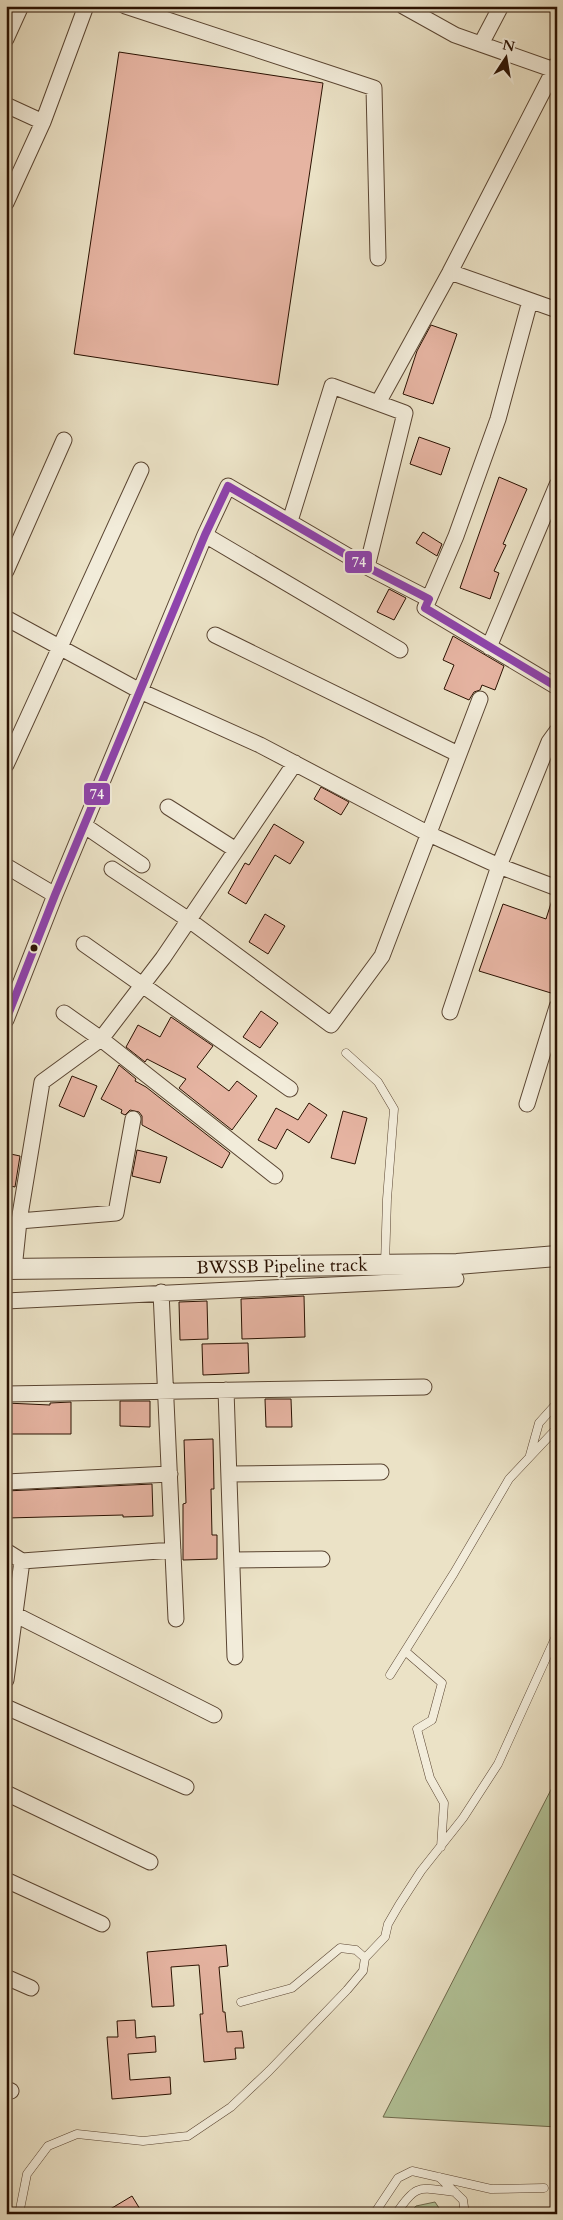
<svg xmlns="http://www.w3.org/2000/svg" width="563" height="2220" viewBox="0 0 563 2220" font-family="Cardo,serif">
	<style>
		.green { fill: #b2c499; stroke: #6e6a4d }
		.building { fill: #e6b4a2; stroke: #2a1101 }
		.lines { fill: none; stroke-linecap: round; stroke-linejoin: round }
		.service-casing { stroke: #5a4532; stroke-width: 9 }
		.minor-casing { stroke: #5a4532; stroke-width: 17 }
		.tertiary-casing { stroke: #5a4532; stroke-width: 22 }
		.service { stroke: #f2ecda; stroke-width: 8 }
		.minor { stroke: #f2ecda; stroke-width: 15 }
		.tertiary { stroke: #f2ecda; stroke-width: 20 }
		.bus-1-casing { stroke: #f2ecda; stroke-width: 11 }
		.bus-1 { stroke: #8e44ad; stroke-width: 8 }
		.bus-dot { fill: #2a1101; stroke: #f2ecda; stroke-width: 2 }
		.labels { text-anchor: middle; stroke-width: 4; stroke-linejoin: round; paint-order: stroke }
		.street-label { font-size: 18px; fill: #2a1101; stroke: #f2ecda }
		.line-badge { stroke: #f2ecda; stroke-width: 2 }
		.badge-label { font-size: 14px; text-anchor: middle; font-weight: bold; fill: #fff }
	</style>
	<rect width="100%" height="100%" fill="#ebe2c6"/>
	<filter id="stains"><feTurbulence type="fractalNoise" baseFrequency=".004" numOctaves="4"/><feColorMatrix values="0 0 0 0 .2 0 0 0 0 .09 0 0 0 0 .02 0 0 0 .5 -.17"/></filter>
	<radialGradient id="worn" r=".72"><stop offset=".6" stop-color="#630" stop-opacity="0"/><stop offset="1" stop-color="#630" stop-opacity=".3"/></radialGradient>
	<path class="green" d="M557,1778V2127L383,2117Z
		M435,2202L443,2214H409L416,2206Z"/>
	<path class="building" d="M119,52L323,83L278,385L74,354Z
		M431,325L457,334L433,404L403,394L417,351Z
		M419,437L450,448L441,475L410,464Z
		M499,477L527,489L503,544L506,545L494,571L499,573L490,599L460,588Z
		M423,532L442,544L437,556L416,543Z
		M389,589L406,598L394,620L377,612Z
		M453,636L504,666L495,690L482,685L480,690L474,692L469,700L444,689L454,665L443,660Z
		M321,787L349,802L341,815L314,799Z
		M274,824L304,842L290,864L275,855L246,904L228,893L245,863L249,865Z
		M553,897H557V977L551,993L479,971L503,904L546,919Z
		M265,914L285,926L268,954L249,942Z
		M261,1011L278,1023L260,1048L243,1037Z
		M171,1017L213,1046L197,1067L229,1091L237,1081L257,1096L232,1130L179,1088L186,1079L147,1059L145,1062L126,1047L138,1025L160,1037Z
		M119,1065L136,1079L135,1081L146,1087L230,1153L222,1168L142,1125V1116L139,1112L130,1110L125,1115L121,1113L122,1110L101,1099Z
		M72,1076L97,1086L84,1117L59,1106Z
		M309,1103L327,1115L309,1143L287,1129L276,1149L258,1140L276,1108L298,1120Z
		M343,1111L367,1118L355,1164L331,1158Z
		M137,1150L167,1157L160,1183L132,1176Z
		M6,1153L20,1156L15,1187L6,1185Z
		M304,1296L305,1337L242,1339L241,1299Z
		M207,1301L208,1339L180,1340L179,1302Z
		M248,1343L249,1373L203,1375L202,1344Z
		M265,1399H291L292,1427H266Z
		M120,1401H150V1427L120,1426Z
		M71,1402V1434H6V1403L50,1405V1403Z
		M213,1439L214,1489H211L212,1535H217V1559L183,1560V1504L186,1503L184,1440Z
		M152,1484L153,1516L123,1517V1515L7,1518L6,1491Z
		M226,1945L228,1966L219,1967L223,2012H225L227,2032L242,2031L244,2048H235L236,2059L204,2062L200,2014H203L199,1965L171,1967L174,2006L152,2007L147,1952Z
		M135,2020L136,2038L155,2036L156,2052L128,2054L130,2080L170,2077L171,2094L112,2099L107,2037H118L117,2021Z
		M132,2196L143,2214H102Z"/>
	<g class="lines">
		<defs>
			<path id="service" d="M346,1053L378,1082L394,1109L387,1199L385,1264
				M530,1455L539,1423L557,1403
				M405,1651L442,1683L432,1720L417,1729L430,1778L444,1803L441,1847
				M390,1675L454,1573L509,1479L557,1428
				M365,1958L385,1937L388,1924L399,1905L421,1871L463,1818L498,1764L557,1634
				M439,2177L463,2200L465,2214
				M19,2214L27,2174L48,2146L77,2134L143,2141L188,2136L231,2107L269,2071L347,1990L363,1971L365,1958L356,1950L340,1948L292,1988L241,2002
				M374,2214L398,2178L412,2171L491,2189L544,2188
				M396,2214C417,2182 420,2188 455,2192"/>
			<path id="minor" d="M125,6L374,88L378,258
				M403,6L455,35L557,71
				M6,39L21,6
				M481,44L501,6
				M557,64L450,272L557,310
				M6,105L43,122L86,6
				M6,203L43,122
				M378,403L450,272
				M290,521L332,386L405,413L367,567
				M205,535L400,650
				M6,571L64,440
				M429,599L456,536L498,419L530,301
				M6,618L140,691L260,745L429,834L499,866L557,888
				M215,635L458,754
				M489,647L557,485
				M6,765L141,470
				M168,807L236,850
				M85,826L142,865
				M6,866L55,895
				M112,869L189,920L331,1025L382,956L480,699
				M84,944L290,1089
				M450,1012L499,866L549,742L557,731
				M64,1013L101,1039L275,1176
				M6,1020L55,895L205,535L228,486L367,567L429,599L425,608L557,687
				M527,1104L557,1007
				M19,1221L116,1213L133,1119
				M14,1269L19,1221L42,1082L101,1039L163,958L295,763
				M161,1292L176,1619
				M6,1301L456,1279
				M226,1390L235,1657
				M6,1394L424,1387
				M229,1474L381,1472
				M6,1482L170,1474
				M6,1551L22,1561L6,1680
				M232,1560L322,1559
				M22,1561L173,1550
				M16,1615L214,1715
				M6,1707L186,1787
				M6,1793L150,1862
				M6,1880L102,1924
				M6,1977L31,1988
				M6,2089L11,2091"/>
			<path id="tertiary" d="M6,1269L457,1264L557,1256"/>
		</defs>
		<use href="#service" class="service-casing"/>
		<use href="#minor" class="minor-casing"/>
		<use href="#tertiary" class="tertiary-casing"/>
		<use href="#service" class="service"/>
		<use href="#minor" class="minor"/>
		<use href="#tertiary" class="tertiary"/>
		<defs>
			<path id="bus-1" d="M6,1020L55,895L205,535L228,486L367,567L429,599L425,608L557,687"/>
		</defs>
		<use href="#bus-1" class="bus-1-casing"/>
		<use href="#bus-1" class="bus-1"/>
	</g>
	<circle class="bus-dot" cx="34" cy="948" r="4.5"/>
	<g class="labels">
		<g class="street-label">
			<text transform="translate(282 1266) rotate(-1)" y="6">BWSSB Pipeline track</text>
		</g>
	</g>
	<g class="line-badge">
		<rect x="344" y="550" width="29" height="24" rx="5" fill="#8e44ad"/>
		<rect x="83" y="782" width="28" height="24" rx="5" fill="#8e44ad"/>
	</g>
	<g class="badge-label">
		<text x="359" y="567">74</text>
		<text x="97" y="799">74</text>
	</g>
	<rect width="563" height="2220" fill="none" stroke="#ebe2c6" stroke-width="25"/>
	<rect x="8" y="8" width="548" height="2205" fill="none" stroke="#2a1101" stroke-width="2.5"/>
	<rect x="12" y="12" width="538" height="2195" fill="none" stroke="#2a1101"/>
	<g transform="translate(506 58) rotate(12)" stroke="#f2ecda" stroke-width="4" paint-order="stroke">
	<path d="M0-4L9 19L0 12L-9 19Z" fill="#2a1101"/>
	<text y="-8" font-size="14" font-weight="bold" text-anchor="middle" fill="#2a1101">N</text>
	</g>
	<rect width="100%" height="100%" filter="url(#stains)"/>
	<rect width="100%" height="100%" fill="url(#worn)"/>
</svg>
